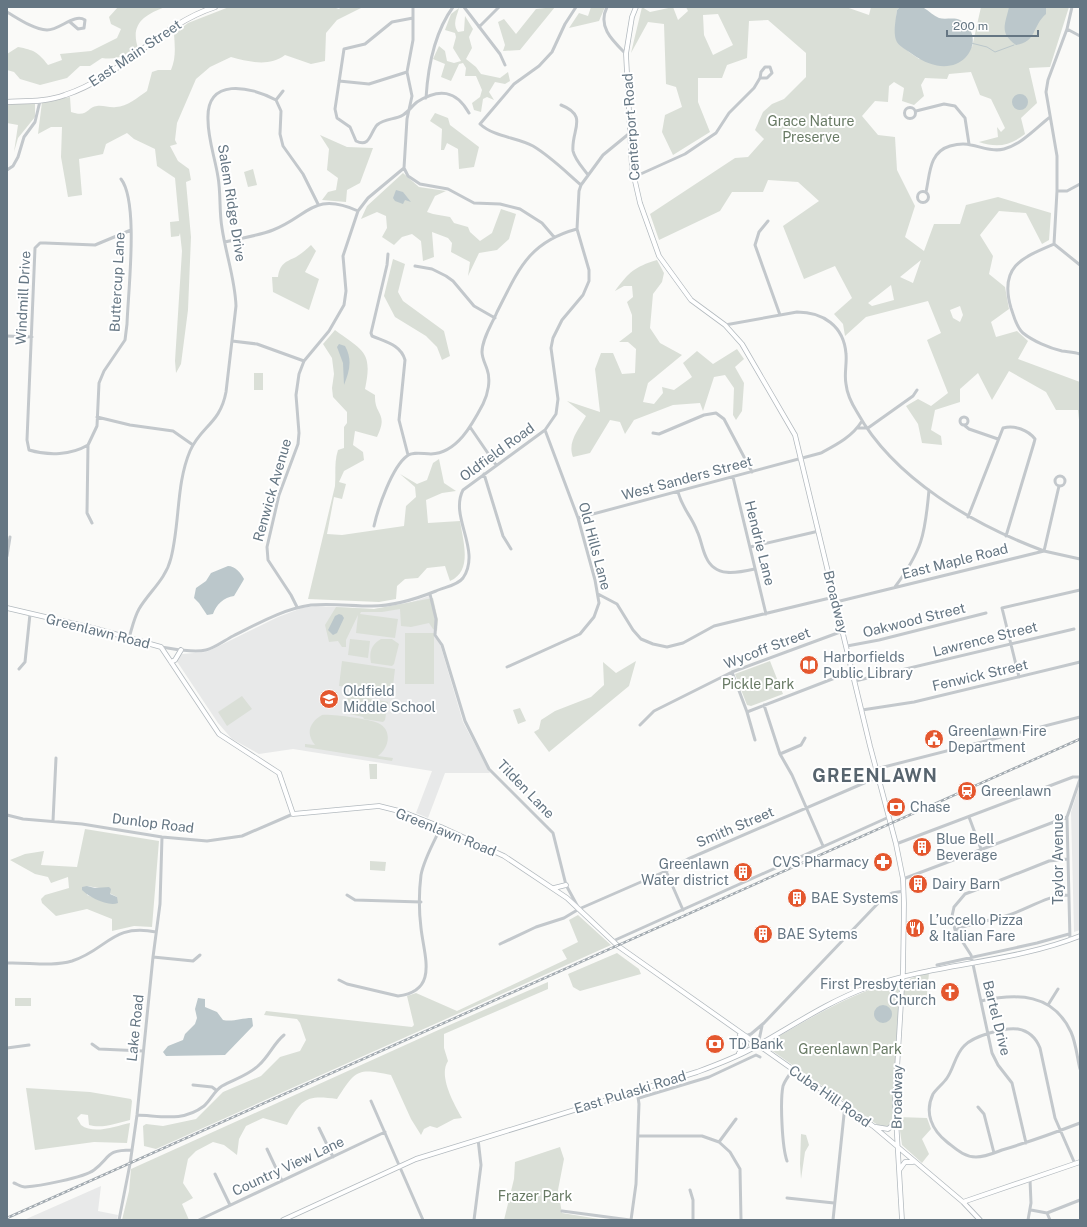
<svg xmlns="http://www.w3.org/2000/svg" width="1087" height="1227" viewBox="0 0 1087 1227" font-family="'Public Sans',sans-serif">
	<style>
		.built { fill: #e8e9e9 }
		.green { fill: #dadfd7; fill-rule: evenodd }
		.water { fill: #bbc7cb }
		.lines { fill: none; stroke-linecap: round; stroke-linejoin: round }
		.stream { stroke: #bbc7cb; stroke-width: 1 }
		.secondary-casing { stroke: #b3babf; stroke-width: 5.5 }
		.primary-casing { stroke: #b5babe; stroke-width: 6 }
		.street { stroke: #c3c8cc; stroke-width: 3 }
		.secondary { stroke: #fff; stroke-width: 4 }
		.primary { stroke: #fff; stroke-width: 4.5 }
		.rail-casing { stroke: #a2aab0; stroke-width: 2.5 }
		.rail { stroke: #fff; stroke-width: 1; stroke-dasharray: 3; stroke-linecap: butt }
		.labels { text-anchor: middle; stroke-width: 4; stroke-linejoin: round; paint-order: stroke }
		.street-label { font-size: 14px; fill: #657683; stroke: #fff }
		.park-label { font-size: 14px; fill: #687a64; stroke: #fff }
		.poi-label { font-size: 14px; fill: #657683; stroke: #fff; text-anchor: start }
		.district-label { font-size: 18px; font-weight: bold; letter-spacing: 1px; fill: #57646e; stroke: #fff }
	</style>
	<rect width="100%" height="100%" fill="#fafaf8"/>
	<path class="built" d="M429,596L434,619V635L440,644L463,722L490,773H445L428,818L416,813L432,771L293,749L259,754L232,739L218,723L176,660L182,654L206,652L217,647L278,617L302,608L316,606L374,609L403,605Z
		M1080,784V930L1074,932L1071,812Z
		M101,1186L98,1211L118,1215L117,1220H24Z"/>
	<path class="green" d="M118,7H165C144,15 130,24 138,48C124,56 117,60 102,58L90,66H80L67,78L40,85L20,79L14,72L7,70V54L18,47C34,50 38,52 48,65L62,60L60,54L91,51L117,38L121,29L111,24L109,17Z
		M229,7H333L339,9L341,7H363L337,20L326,33L325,61L311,64L285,55C269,67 250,62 231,57L210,67L196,79L177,123L175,140L177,144L170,146L178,161L189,169L191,180L186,182L191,237L188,310L181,364L176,373L175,361L182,251L180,233L179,236L171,237L170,222L179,221L175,178L157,166L155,149L134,139L127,133L106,144L103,154L79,159L82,195L68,197L61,157L62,127H51L38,134L42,102L70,97L71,112C88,118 87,107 97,106C103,105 110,108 116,107C127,107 138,97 147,91L152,72L158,70H171C176,58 175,47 174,34L188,23Z
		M555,7L520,50L503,51L505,45L498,22L504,19L516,34L536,9Z
		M591,7H605L599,21L569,28L579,13L588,16Z
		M642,7L650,12L673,7L678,20L688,11L686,7H846L869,15L871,7H900L897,10C894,41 893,41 919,59L972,47L981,7H1069L1050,67L1029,68L1037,103L1021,118L1025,134C1010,146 997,148 979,142L998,137L997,127L1001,132L1005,128L991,99L980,95L971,72L949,74L947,79L925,78L921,85L924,96L914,105L902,101L904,88L894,82L889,86L888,102L875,101L862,116L878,135L895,137L897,170L915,206L905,237L924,251L934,224H960L966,205L998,197L1051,213L1049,240L1042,244L1026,213L999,211L980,235L993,256L989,274L1005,287L1009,309L991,322L996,337L1017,331L1028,341L1018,359L1080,382V429L1078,410H1056L1046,392L1009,371L992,400L978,373L960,389V402L935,410L931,430L941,436L942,445L922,443L918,424L906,406L918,399L931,406L948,393L927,340L941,333L928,301L866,317L845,336L843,324L834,314L852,298L835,266L804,279L783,226L819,201L798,182L768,180L763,192H732L720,211L659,240L650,214L735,158L748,157L764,139L755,130L763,112L772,104L784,99L806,77V53L768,20L749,21L747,58L727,65L722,78H698V102L710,132L673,155L662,132L665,115L682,107L676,87L666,84L664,24L648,22L631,53ZM718,14L733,45L713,55L704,35L703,15ZM921,260L913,283L900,277ZM891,285L894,300L872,306L868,303ZM960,306L963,315L960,322L953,318L950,310Z
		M459,8C457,16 452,24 458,32L464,31L465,16L473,29L469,37L472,48L466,59L476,67L481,74L500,78L508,72L510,81L505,84L495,82L489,92L494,100L487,97L483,99L481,112L474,110L472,103L480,97L482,90L476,76H465L466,68L463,63L459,64L451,81L441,77L445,64L433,59L439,46L445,51L447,61L454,63L461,61L453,48L456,37L455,33L445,30L451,14Z
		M7,104H35V117L18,138L14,152L18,125L7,123Z
		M435,113L448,118L450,125L479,147L474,167L459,169L458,149L447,143L444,150H441L442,129L430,121Z
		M320,135L347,147L373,148L360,183L347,190L346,202L322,200L328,192L336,190L338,178L327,170L329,149Z
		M253,169L257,185L248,187L244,172Z
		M403,173L419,187L446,191L435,196L427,212L433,214L450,217L454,223L468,227L470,232L480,241L492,233L501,209L516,214L509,239L497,250L479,253L468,276L470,262L451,252L452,243L448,238L432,232L434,257L423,261L421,241L412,234L402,237L394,245L382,237L387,228L386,216L377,212L361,219L367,206Z
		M311,245L316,251L305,272L319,279L309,310L273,292L272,277H278C280,264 285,262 296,257C301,254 307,249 311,245Z
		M393,259L405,264L398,292L403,301L444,331L450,356L442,360L437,347L426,336L395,317L384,296Z
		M657,260L664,273L662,282L653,294L650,328L660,343L682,355L648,383L643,402L654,404L663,393L662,387L674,390L692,377L683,363L697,351L713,364L737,349L744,359L735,367L744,383L742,411L736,420L733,415L734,388L725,375L714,377L703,411L700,403L673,405L634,420L625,434L620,422L610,420L590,453L573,457C567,442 579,429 586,416L567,401L600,412L595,369L601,353H613L622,374L635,373L636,349L628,342H619L632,332V315L627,302L633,297L632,286H624L615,291C629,272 634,267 657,260Z
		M335,330C363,351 373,351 365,389L375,395C374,416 389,412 377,437L355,431L353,445L363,452L364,460L344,471L339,482L346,484L342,499L334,497L327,534L342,535L404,526L406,506L416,497L415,487L400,474L417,484L427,480L433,463L439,459L444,483L456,491L442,493L426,500L428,523L460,521C463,541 473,571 450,581L445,566L427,568L418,578L405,579L397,586L396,599L379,602L308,599L335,486C336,473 334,462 338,450L344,448V427L347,423V412L333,397L332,388L334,374L332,358L323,344Z
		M254,373H263V390H254Z
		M433,598L438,620L437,631L433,629L429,623L411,627L401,626L400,609L382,612H361L360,614L398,619L395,638L356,633L358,615L346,640V647H342L338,641L329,642L325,625L336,607L374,609Z
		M405,633H434V684H405Z
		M350,639L370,641L368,658L348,655Z
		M381,639H392L399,644L394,664L392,666L371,663C369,652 371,645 381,639Z
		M342,661L395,669L392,694L339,686Z
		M636,661L629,686L549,752L534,732L539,729L541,720L555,711L591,697L604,685L603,662L616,673Z
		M770,661L783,694L751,706L747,705L735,674Z
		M348,694L388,702L385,720L383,722L364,719L363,717L345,713Z
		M242,696L252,709L227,726L218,712Z
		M520,708L526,721L518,724L513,710Z
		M322,715C333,714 368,719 378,723C393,730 389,748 378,756L393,758L392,761L305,747V744L315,745C305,733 310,722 322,715Z
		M369,764H377V779H370Z
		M85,829L159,841L152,927L134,926L112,931V919L87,909L56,916L42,903L41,899L45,895L69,888L68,877L51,883L48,877L35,874L10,860L25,854L44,851L41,865L77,867ZM87,886L99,888L117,897L101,900L87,895Z
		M370,861L386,862L385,871L370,870Z
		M578,915L611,945L156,1149L144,1146L143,1126L146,1124L163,1126L196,1119L223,1092L261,1076L280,1057L300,1051L306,1040L300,1023L297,1019L264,1015L266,1011L412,1027L414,1025L407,996L416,993L457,1011L567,959L562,950L578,942L569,920Z
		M617,953L639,969L641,974L580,991L573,987L568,974Z
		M929,973L926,1004L903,1007C904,981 902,979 929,973Z
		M895,981L900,984L892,1123L891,1126L882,1128L764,1045C807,1020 847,995 895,981Z
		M548,982V989L444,1034V1048L448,1061C438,1076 454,1104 462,1118L454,1119L437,1128L430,1126L424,1129L421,1135L411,1119L391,1075C357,1068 356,1070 337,1099C307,1095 302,1098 287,1125L263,1118L246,1126L239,1139L237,1155L224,1145L213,1142L196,1151L188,1159L183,1183L193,1198L182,1204L189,1220H122L129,1191L131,1169L445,1027Z
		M15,998H31V1006H15Z
		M26,1088L90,1092L131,1099L132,1101L130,1120C117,1123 102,1129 89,1125L88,1115L81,1114L77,1118L81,1125C94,1135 116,1126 130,1123L127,1143L94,1142L35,1150Z
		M898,1117L927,1118L931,1129L922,1139L929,1154L922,1163L902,1145Z
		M801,1134L806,1135L809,1145L805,1152L801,1179L800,1164Z
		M560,1147L564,1159L558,1190L562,1213L605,1220H504L514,1179L515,1162Z"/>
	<path class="water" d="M900,7C907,7 920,5 924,8C929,11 934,16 939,18C945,20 954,17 960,20C991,36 962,90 912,54C907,50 898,46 896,40C893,32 896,18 897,10Z
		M1009,7H1046V14C1032,26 1037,42 1016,45C999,33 1005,25 1009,7Z
		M1012 102a8 8 0 1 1 16 0a8 8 0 1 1-16 0Z
		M396,190L403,192L411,202L405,200L403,204L395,201L393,198Z
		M339,344L345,346C353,360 349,372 344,385L343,363L337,347Z
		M228,566C235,566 241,573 244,579L243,581L234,596C224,597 216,605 213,614L207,615L199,603L194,598L196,588L206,581L211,573Z
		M339,614L342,615L344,618L337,633L333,635L328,630L335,616Z
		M87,886L95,888L109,887L111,889L110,894L117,897L118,903C108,907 89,897 82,890V887Z
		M198,998L205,999V1007L217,1012L223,1020C233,1022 241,1018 252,1018L253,1026L225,1055L166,1056L163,1052L168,1046L183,1040L185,1034L195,1024L197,1018L195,1009Z
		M874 1014a9 9 0 1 1 18 0a9 9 0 1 1-18 0Z"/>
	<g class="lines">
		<path class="stream" d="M971,43L987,47L995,52L1014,45"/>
		<defs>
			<path id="secondary" d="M636,7L632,17L626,54L632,168L640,203L659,256L691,300L725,325L742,344L795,435L870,746L896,844L903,879L904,903L903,970L895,1102L902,1220
				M7,608L97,629L161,647L219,734L279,773L293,814L379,806L403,812L441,827L504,856L567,898L618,946L873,1126L963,1202L980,1220
				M171,662L175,660L181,650
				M554,888L566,885
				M739,1053L746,1045L740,1035
				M876,1127L888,1129L893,1125L895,1121
				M900,1169L905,1162H913
				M963,1202L1080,1162
				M283,1220L416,1159L697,1072C716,1065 735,1058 753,1048C791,1027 827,1002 868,987C936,963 1012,963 1080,936"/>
			<path id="primary" d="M7,102C26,101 46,102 65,95C121,77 159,25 215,7"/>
		</defs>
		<use href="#secondary" class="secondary-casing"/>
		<use href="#primary" class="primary-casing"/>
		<path class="street" d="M413,7V40L407,72L412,96L407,119L404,168L408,176L420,184L448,189L474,203L500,204L520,209L542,223L554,237
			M464,7L500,54L505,65
			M576,7L565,24L552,52L539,66L514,84L480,124C494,137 516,137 533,146C550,156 566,172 581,185
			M607,7C597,27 613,41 626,54
			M1072,7L1067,29L1048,80L1046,92L1057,156V191L1054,244L1080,265
			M7,12C19,19 33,29 47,30C60,30 74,13 85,20L84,28L78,29L70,22
			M413,18L392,22L365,44L344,49L335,109L337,118L350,127L356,141C370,148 370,133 377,125C385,118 395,120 403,115C408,112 412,106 417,102C439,88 456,90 469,113
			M479,27L499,7
			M1067,29L1080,36
			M339,81L369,84L407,72
			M426,98C428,66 434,33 453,7
			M276,100L283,91
			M561,105C589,116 571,130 573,151C575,160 583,168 588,175
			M904.5 113a5.5 5.5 0 1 1 11 0a5.5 5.5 0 1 1-11 0Z
			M916,111L944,104L955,106L965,118L969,144
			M7,170L13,166L18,157L24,137L35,122L40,101
			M634,177L685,154L716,133L729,113L754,88L760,78L761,72L765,67H770L772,73L767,78H760
			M1057,191H1067L1080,184
			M917.5 197a5.5 5.5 0 1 1 11 0a5.5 5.5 0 1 1-11 0Z
			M926,192C930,174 929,152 950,146C957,144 964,143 971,145C982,147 993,152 1004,149C1022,144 1036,128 1050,117
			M768,221L759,232L755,245L780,315
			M225,242C240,238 258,236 273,230C309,216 313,191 358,211
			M1054,244C1021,258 999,267 1011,308C1014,316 1016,327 1023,333C1033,341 1049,348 1062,351C1068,352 1074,352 1080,354
			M388,254L387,265L371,333L372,336C386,342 401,345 405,360L399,420L408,455
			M415,266L432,269L446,276L453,281L474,306L495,318
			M725,325L797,312C823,312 844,326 846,354C847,364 844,374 846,384C847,394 852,404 857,412C894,479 974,525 1044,551L1059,486
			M7,336L32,337
			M232,341L257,344L304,361
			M960 421a4 4 0 1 1 8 0a4 4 0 1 1-8 0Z
			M97,417L130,425L173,431L193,445
			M964,425L969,429L998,439
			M470,427L496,465
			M858,428H868L913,396L917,390
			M653,433L659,434L704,415L716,413L724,419L752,472
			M88,445C71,455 49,456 29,450L27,440L35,248L40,243H45L95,245L131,230
			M484,474L503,536L511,549
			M1055 481a5 5 0 1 1 10 0a5 5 0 1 1-10 0Z
			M733,477L766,614
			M678,492C683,510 691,515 697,531C701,539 702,549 706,557C715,578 737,573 755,569
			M968,517L1003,428C1015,425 1028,430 1035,439L1034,443L1006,536
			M578,518L821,453C836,445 852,437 862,421
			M92,523L87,513L88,445L97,426L99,383L104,371L125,340L127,324C128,292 139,202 121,179
			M374,526C378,508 392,467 407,456C413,451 423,454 431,454C457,453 472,425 483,404C488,394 491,380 487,369C485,363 482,358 482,352C482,339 492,324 497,312C518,271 528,242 577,229
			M750,547L819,531
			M7,556L10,537
			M895,587C922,550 925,536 929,490
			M430,594L436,619L435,635L442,645L465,721L489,769L553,833L566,885L578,907
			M598,594L617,604L633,630L641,639L653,644L667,647L683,643L714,626L834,597
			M836,602L1044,551L1080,559
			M297,607L291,595L268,560L267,547L279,495L298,444L299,433L296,395L299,374L304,361L329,331L344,305L346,291L343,256L358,211L368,198L404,168
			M129,638C132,628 134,618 139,609C149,592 166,579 171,558C180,523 176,484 190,451C201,426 220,424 226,392L236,306C235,279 226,255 222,228C219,211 221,194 218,177C215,158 208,139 208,120C206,77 250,86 276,100L281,111L280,134L283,146L303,174L318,204
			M847,646L879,640L986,613
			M161,647C175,649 192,653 206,650C215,648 225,640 233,636C259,623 283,609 311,605C332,603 351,606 372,606C394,606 416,599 436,591C444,587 457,586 463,578C482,550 449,517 463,490L545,430L556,414L558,399L551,348L553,338L562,320L583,295L589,281V270L577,229L579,191L581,185L603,155L631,132
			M507,667L580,634L594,617L599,603L595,580L578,518L545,430
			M19,669L25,662L30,614
			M732,672L747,712L853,671
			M1019,677L1002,608L1080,590
			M855,681L1074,629
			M764,705L780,754L792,775L823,846
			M862,710L914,702L1080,662
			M747,712L755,740
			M640,725L654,711L732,672L843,631
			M780,754L801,745L805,738
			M876,769L1080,717
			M7,815L23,819L82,824L162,837L207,841L242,836L293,814
			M969,817L981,849
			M53,821L56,758
			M896,844L1073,777H1080
			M666,871L683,910
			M903,879L1067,817
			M347,895L355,900L421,902
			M955,930C973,922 991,921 1009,915C1028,909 1048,895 1068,895
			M1070,940L1067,817L1080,779
			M613,941L889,817
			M500,944L536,927L564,918L579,909L666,871L688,859L878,777
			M153,957L193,961L200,955
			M7,963C28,962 51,967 72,961C107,950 112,923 156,932
			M937,965L1037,943L1069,934
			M339,980L347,984L398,996C439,991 424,956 421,928C419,912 419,891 421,875C424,859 434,842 441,827
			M981,1001C1017,993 1053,993 1071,1032C1076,1043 1077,1057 1080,1069
			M1048,1005L1058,989
			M745,1036L751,1034L764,1023L883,898L892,893L904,891
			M92,1044L99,1049L143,1051
			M758,1045L762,1026
			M7,1048L29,1045
			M193,1085L212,1087L216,1090
			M639,1098L709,1077L756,1055L760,1057
			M371,1101L423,1220
			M978,1107L984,1114L994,1153
			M137,1115C162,1116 183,1122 204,1106C211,1100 214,1091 222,1086C235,1079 249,1075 259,1065C269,1056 274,1043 284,1035
			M319,1128L333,1157
			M638,1136H702L719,1142L730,1152L740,1169L741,1220
			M719,1142L736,1119
			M1026,1143L1012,1083L998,1065L992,1053L971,955L955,930L952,916L954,907L965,894L973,891L1049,861L1068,859
			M267,1149L282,1181
			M787,1161C782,1147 780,1101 783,1086C785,1080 789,1075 793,1070
			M1075,1164L1055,1118L1040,1048C1036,1038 1029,1031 1018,1029C1005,1027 973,1036 964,1046C955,1055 954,1068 947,1078C943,1084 937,1088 933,1094C924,1113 932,1130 947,1142C956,1149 964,1157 976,1157C985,1157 994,1153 1002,1150C1029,1142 1054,1133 1080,1123
			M215,1174L230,1205
			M14,1183C17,1184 21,1187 25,1187C39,1186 83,1178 94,1170C111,1157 105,1150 132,1150
			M690,1190L693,1200V1220
			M787,1198L834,1203
			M1031,1210L1047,1213L1080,1200
			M562,1211L630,1220
			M1047,1213L1050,1220
			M119,1220L130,1164L137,1115L153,957L160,904L162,837
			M199,1220L385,1132
			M474,1220L481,1165L478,1139
			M631,1220L636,1184L639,1104L637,1090
			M833,1220L845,1105
			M1028,1220L1031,1203L1030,1180"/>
		<use href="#secondary" class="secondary"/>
		<use href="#primary" class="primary"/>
		<defs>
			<path id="rail" d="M7,1218L1080,739"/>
		</defs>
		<use href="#rail" class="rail-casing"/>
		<use href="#rail" class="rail"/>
	</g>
	<defs>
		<symbol id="library-disc" viewBox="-11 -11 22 22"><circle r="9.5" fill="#e4572e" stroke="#fff"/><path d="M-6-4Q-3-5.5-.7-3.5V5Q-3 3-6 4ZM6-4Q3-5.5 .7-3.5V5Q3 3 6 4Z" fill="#fff"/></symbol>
		<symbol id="school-disc" viewBox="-11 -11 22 22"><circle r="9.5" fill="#e4572e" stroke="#fff"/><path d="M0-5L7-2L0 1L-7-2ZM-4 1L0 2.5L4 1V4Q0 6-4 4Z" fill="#fff"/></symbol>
		<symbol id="civic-disc" viewBox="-11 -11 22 22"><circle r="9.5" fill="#e4572e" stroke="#fff"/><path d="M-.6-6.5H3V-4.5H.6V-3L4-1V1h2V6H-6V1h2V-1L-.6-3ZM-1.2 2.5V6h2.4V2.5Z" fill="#fff"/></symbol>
		<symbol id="station-disc" viewBox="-11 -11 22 22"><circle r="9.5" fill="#e4572e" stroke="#fff"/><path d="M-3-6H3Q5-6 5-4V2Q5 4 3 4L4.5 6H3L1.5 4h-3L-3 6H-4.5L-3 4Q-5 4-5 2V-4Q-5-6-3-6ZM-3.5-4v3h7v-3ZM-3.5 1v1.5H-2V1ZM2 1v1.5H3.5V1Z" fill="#fff"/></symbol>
		<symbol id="bank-disc" viewBox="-11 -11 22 22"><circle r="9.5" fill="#e4572e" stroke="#fff"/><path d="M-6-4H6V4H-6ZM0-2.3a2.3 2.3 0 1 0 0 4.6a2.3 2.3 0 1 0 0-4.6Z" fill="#fff"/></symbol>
		<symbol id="building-disc" viewBox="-11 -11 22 22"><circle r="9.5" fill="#e4572e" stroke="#fff"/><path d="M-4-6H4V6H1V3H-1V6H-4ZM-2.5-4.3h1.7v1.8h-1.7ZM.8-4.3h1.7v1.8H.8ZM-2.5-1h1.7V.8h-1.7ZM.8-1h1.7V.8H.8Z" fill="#fff"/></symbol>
		<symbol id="pharmacy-disc" viewBox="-11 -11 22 22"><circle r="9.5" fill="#e4572e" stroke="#fff"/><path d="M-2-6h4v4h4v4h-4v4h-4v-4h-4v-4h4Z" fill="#fff"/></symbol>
		<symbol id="restaurant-disc" viewBox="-11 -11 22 22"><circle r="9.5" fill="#e4572e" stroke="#fff"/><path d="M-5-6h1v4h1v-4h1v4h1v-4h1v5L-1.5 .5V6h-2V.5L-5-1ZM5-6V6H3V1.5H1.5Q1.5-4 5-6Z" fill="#fff"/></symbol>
		<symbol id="church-disc" viewBox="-11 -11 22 22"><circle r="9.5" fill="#e4572e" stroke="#fff"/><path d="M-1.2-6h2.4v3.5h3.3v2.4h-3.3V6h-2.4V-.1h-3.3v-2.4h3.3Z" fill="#fff"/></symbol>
	</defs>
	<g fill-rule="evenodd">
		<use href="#library-disc" x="798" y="654" width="22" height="22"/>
		<use href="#school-disc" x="318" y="688" width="22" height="22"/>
		<use href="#civic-disc" x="923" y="728" width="22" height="22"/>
		<use href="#station-disc" x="956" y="780" width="22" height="22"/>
		<use href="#bank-disc" x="885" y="796" width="22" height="22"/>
		<use href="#building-disc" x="911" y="836" width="22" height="22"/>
		<use href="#pharmacy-disc" x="872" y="851" width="22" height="22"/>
		<use href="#building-disc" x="732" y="861" width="22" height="22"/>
		<use href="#building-disc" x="907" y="873" width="22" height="22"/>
		<use href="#building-disc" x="786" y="887" width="22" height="22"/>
		<use href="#restaurant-disc" x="904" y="917" width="22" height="22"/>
		<use href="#building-disc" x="752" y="923" width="22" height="22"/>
		<use href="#church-disc" x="939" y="981" width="22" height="22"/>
		<use href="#bank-disc" x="704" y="1033" width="22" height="22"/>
	</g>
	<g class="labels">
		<g class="street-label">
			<text transform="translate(135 53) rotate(-34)" y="5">East Main Street</text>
			<text transform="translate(631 127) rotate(-94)" y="5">Centerport Road</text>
			<text transform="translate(232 203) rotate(81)" y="5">Salem Ridge Drive</text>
			<text transform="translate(117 282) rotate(-87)" y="5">Buttercup Lane</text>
			<text transform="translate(23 298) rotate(-87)" y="5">Windmill Drive</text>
			<text transform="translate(497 452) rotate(-36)" y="5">Oldfield Road</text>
			<text transform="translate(687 478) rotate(-15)" y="5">West Sanders Street</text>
			<text transform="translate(272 490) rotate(-74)" y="5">Renwick Avenue</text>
			<text transform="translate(760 543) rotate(76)" y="5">Hendrie Lane</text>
			<text transform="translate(595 546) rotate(75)" y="5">Old Hills Lane</text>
			<text transform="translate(955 561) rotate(-14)" y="5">East Maple Road</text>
			<text transform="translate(836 602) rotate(76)" y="5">Broadway</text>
			<text transform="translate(914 620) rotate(-14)" y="5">Oakwood Street</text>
			<text transform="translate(98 631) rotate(14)" y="5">Greenlawn Road</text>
			<text transform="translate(985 639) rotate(-14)" y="5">Lawrence Street</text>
			<text transform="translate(767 648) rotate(-21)" y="5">Wycoff Street</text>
			<text transform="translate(980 675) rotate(-13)" y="5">Fenwick Street</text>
			<text transform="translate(526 789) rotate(46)" y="5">Tilden Lane</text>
			<text transform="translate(153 823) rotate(7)" y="5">Dunlop Road</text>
			<text transform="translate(735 827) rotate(-23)" y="5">Smith Street</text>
			<text transform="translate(446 832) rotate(22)" y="5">Greenlawn Road</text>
			<text transform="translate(1058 859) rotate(-90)" y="5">Taylor Avenue</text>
			<text transform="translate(997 1018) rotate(76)" y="5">Bartel Drive</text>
			<text transform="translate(135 1028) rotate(-84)" y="5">Lake Road</text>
			<text transform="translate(630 1092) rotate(-17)" y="5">East Pulaski Road</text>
			<text transform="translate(830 1096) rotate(35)" y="5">Cuba Hill Road</text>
			<text transform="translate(897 1097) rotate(-89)" y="5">Broadway</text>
			<text transform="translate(288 1166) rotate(-25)" y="5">Country View Lane</text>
		</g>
		<g class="park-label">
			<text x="811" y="126">Grace Nature<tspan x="811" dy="16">Preserve</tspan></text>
			<text x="758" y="689">Pickle Park</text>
			<text x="850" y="1054">Greenlawn Park</text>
			<text x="535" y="1201">Frazer Park</text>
		</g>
		<g class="poi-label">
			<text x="823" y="662">Harborfields<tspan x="823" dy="16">Public Library</tspan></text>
			<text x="343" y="696">Oldfield<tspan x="343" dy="16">Middle School</tspan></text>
			<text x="948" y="736">Greenlawn Fire<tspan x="948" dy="16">Department</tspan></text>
			<text x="981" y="796">Greenlawn</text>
			<text x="910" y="812">Chase</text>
			<text x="936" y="844">Blue Bell<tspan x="936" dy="16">Beverage</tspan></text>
			<text x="869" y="867" text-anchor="end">CVS Pharmacy</text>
			<text x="729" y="869" text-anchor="end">Greenlawn<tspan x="729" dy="16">Water district</tspan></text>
			<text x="932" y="889">Dairy Barn</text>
			<text x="811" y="903">BAE Systems</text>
			<text x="929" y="925">L’uccello Pizza<tspan x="929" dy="16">&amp; Italian Fare</tspan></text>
			<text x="777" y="939">BAE Sytems</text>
			<text x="936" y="989" text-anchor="end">First Presbyterian<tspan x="936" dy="16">Church</tspan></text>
			<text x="729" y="1049">TD Bank</text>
		</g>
		<g class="district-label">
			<text x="875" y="782">GREENLAWN</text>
		</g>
	</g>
	<rect width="1087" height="1227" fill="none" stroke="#657683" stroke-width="16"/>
	<path d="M947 30v6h91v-6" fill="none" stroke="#657683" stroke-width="2"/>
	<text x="953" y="30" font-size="12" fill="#657683" stroke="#ffffff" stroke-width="3" paint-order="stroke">200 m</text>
</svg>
